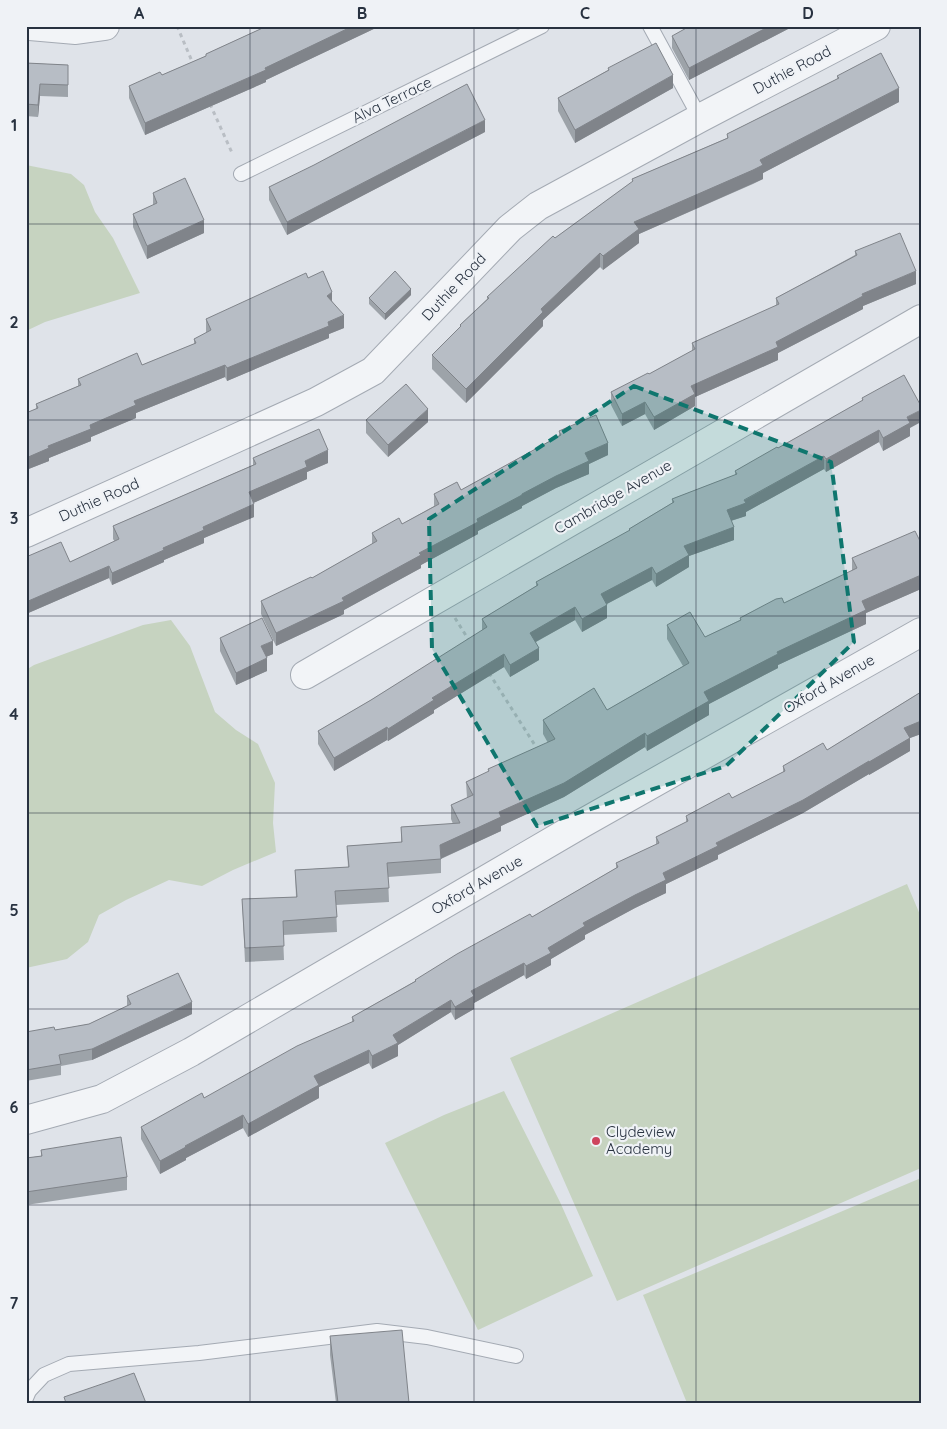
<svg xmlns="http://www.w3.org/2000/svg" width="947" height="1429" viewBox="0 0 947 1429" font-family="Quicksand,sans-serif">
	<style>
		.green { fill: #c6d3c0 }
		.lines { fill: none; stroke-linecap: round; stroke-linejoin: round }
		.lane-casing { stroke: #a4aab3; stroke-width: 16 }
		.street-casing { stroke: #a4aab3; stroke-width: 30 }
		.path { stroke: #b9bec4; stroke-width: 3; stroke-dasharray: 4 4; stroke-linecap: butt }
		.lane { stroke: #f2f4f7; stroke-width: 14 }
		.street { stroke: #f2f4f7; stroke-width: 28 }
		.wall { fill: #9da3a9 }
		.shaded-wall { fill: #80848a }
		.building { fill: #b7bdc5; stroke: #80848a }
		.marked { fill: #0f766e; fill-opacity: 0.2; stroke: #0f766e; stroke-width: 4; stroke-dasharray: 10 6; stroke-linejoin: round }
		.grid { fill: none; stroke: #283240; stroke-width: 1; stroke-opacity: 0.55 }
		.poi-dot { fill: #ce445e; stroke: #eff2f6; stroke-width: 2 }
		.labels { text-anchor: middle; stroke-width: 4.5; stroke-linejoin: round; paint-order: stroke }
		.street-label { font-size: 15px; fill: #283240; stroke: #eff2f6 }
		.poi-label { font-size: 15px; fill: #283240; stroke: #eff2f6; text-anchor: start }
		.neatline { fill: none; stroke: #283240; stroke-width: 2 }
		.grid-label { font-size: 16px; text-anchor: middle; font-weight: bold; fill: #283240 }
	</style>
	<rect width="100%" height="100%" fill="#dfe3e9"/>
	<path class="green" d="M26,165L71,174L84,185L95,212L113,238L140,293L45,322L26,331Z
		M171,620L190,646L215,712L236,730L258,744L275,783L273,823L276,852L233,870L202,886L169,880L126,900L99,915L88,942L67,959L26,968V670L34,665L143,625Z
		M907,884L921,917V1168L617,1301L510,1058Z
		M504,1091L560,1202L593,1276L478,1330L385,1143L444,1115Z
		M921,1178V1403H687L643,1295Z"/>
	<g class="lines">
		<defs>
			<path id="lane" d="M650,26L700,118
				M241,174L542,26
				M26,1398L29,1391L44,1375L69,1364L199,1353L377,1331L427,1337L516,1356"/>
			<path id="street" d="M30,26L76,30L105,26
				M26,533L316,402L373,371L510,228L538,206L700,118L876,26
				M305,675L921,319
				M26,1120L102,1099L191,1052L583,823L921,632"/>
		</defs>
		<use href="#lane" class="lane-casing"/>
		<use href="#street" class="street-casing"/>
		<path class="path" d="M177,26L194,66
			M210,104L233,155
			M455,618L470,642
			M489,673L538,750"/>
		<use href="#lane" class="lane"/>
		<use href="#street" class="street"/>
	</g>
	<path class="wall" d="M267,26H380L266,80V82L145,135L129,98V86L162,75L206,56V54Z
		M788,26V29L689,80L672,48V36Z
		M26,63L68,65V97L40,96L38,117L26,116Z
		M608,68L673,88L575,143L558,111V98L608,70Z
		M837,76L899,102L763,173V179L753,184L639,234V243L603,270L600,267L543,320V326L466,403L432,369V355L460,327V325L487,299V297L555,238L632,182V179L727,138V134L837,79Z
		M485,132L287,235L269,200V187Z
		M153,193L204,233L147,259L133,227V214L153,205Z
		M855,251L916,284L863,306V309L778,353V360L695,397V406L654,430L645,414L622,426L611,405V392L649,374L692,351V343L776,306V298L855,255Z
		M308,278L332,301L344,328L329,334V338L227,381L225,377L136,413V418L91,437V441L49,458V461L26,470V413L36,409V404L78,386V379L142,365L194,344V339L206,333V319Z
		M411,295L385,320L369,304V298Z
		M862,398L910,428V436L883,451L879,442L826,472L824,469L746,512V516L731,521L734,540L689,556V567L656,587L652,580L607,604V618L582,632L575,620L536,642L539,660L510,677L504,667L434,710V713L388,741L387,740L334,771L318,744V731L371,700L482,631V619L536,586V582L629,531V529L672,503V499L735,475V471L778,448L862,401Z
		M366,420L428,422L388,457L366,433Z
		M559,431L608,455L589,464V474L556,488L522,506V508L478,531V534L421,565V568L344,610V614L276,646L261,614V601L312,578L372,544V533L402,524L434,506V494L461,490L559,436Z
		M253,458L328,463L307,472V479L253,503L254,517L204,538V543L164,560V562L112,585L109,578L26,614V557L70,562L115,542L113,539V526L253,465Z
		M921,543V589L866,613V624L778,665V668L709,704V715L647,751L645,747L564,797L501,826V831L441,859V873L388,877L389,902L336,905L337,932L283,935L284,960L245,962L242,899L296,897L295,870L348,867L347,846L401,842V827L453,824L451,819V805L467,798L466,782L488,772V769L548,743L543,734V720L607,710L683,666L667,639V625L705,637L740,620V618L784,603L852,571V558Z
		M220,638L273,654L266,657L267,671L236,685L220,651Z
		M921,684V734L910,738V751L869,775V774L803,813L718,855V859L666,884V893L635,908L585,935V939L551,959V965L526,979L524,975L474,1003V1009L455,1020L451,1012L398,1045V1056L372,1069L369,1063L319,1087V1098L248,1137L243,1128L186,1158V1160L160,1174L141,1139V1127L204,1098L352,1022V1017L415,981V980L532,917L616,868V863L656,845V837L686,823V816L732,798L783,772V766L827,750L919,693V685Z
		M127,996L192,1014L92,1060L61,1066V1075L26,1081V1032L55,1030L89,1024L127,1006Z
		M41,1150L127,1177V1190L26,1205V1158L41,1156Z
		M330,1336L409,1403H336L330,1355Z"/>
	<path class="shaded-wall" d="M353,26H380L266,80V82L145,135V123Z
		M770,26H788V29L689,80V68Z
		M673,75V88L575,143V130Z
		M40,84V96L38,117V105Z
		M899,88V102L763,173V179L639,234V243L603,270V256L634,222L760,160Z
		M485,120V132L287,235V222Z
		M204,220V233L147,259V246Z
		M600,253V267L543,320V326L466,403V389L541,309Z
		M916,271V284L863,306V309L778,353V360L695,397V406L654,430V417L691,386L776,342L862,294Z
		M411,289V295L385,320V314Z
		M332,292V305L327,296Z
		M344,315V328L329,334V338L227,381V368Z
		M225,365V377L136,413V418L91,437V441L49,458V461L26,470V458L48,446L90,425L134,401Z
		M645,402V414L622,426V414Z
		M428,409V422L388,457V445Z
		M921,410V422L910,428V436L883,451V438L907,417Z
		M879,430V442L826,472V459Z
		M608,443V455L589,464V474L556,488L522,506V508L478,531V534L421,565V568L344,610V614L276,646V633L342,598L477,519L522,494L585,453Z
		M328,450V463L307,472V479L249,505V492L305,461Z
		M824,456V469L746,512V516L727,522V510Z
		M254,504V517L204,538V543L164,560V562L112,585V573L203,527Z
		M734,527V540L689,556V567L656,587V574L684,546Z
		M109,566V578L26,614V602Z
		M652,567V580L601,607V594Z
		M921,575V589L866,613V624L778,665V668L709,704V715L647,751V736L704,692L777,652L862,601Z
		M607,605V618L582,632V619Z
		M575,607V620L530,645V633Z
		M273,641V654L261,659V646Z
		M539,648V660L510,677V665Z
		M504,654V667L434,710V713L388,741V729L432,698Z
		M267,658V671L236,685V673Z
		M921,721V734L910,738V751L869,775V762L904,728Z
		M387,727V740L334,771V758Z
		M645,733V747L564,797L501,826V831L440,859V845L499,812Z
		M869,761V774L803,813L718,855V859L666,884V893L635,908L585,935V939L551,959V965L526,979V966L548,948L583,923L663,873L716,843Z
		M524,963V975L474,1003V1009L455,1020V1007L471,991Z
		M451,1000V1012L398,1045V1056L372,1069V1056L393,1035Z
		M192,1002V1014L92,1060V1049Z
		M369,1050V1063L319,1087V1098L248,1137V1124L314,1076Z
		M243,1115V1128L186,1158V1160L160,1174V1161L185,1146Z"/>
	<path class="building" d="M267,26H353L265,68L266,70L145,123L129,86L160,72L162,75L206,56V54Z
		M690,26H770L689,68L672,36Z
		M656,43L673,75L575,130L558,98L609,70L608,68Z
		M881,53L899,88L760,160L763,165L753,170L634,222L639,229L603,256L600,253L541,309L543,312L466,389L432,355L461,326L460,325L489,298L487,297L553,236L555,238L633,181L632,179L728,138L727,134L839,78L837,76Z
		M26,63L68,65V85L40,84L38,105L26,104Z
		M467,84L485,120L287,222L269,187L314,165Z
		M185,178L204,220L147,246L133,214L157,203L153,193Z
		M900,233L916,271L862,294L863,296L776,342L778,347L691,386L695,394L654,417L645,402L622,414L611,392L648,373L649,374L695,349L692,343L779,304L776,298L857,255L855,251Z
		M323,271L332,292L327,296L344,315L328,322L329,326L227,368L225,365L134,401L136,405L90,425L91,429L48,446L49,448L26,458V413L38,408L36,404L81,385L78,379L137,353L142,365L196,343L194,339L211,330L206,319L306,273L308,278Z
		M395,271L411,289L385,314L369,298Z
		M904,375L921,406V410L907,417L910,423L883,438L879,430L826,459L824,456L744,500L746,503L727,510L734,527L684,546L689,555L656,574L652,567L601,594L607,605L582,619L575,607L530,633L539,648L510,665L504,654L432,698L434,700L388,729L387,727L334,758L318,731L371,700L487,627L482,619L538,585L536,582L630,530L629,529L674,502L672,499L737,474L735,471L777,447L778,448L863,400L862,398Z
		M406,384L428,409L388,445L366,420Z
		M596,415L608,443L585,453L589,461L556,476L522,494V495L477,519L478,522L419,553L421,555L342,598L344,601L276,633L261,601L311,577L312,578L377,541L372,533L399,518L402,524L439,504L434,494L457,482L461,490L561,435L559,431Z
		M319,429L328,450L305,461L307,467L249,492L254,504L203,527L204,530L163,548L164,550L112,573L109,566L26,602V557L61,542L70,562L119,539L113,526L256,464L253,458Z
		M915,531L921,543V575L862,601L866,610L777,652L778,654L704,692L709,701L647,736L645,733L564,783L499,812L501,817L440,845L441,859L387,863L389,888L335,891L337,917L283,921L284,946L245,948L242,899L297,897L295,870L349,867L347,846L402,842L401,827L460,823L451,805L473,795L466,782L489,771L488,769L555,739L543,720L594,688L607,710L689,663L667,625L690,612L705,637L741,620L740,618L776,599L782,598L784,603L857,568L852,558Z
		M262,618L273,641L261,646L267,658L236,673L220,638Z
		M921,692V721L904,728L910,738L869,762V761L803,800L716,843L718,846L663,873L666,880L635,895L583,923L585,926L548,948L551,953L526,966L524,963L471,991L474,996L455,1007L451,1000L393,1035L398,1043L372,1056L369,1050L314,1076L319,1085L248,1124L243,1115L185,1146L186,1147L160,1161L141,1127L202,1093L204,1098L297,1046L354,1021L352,1017L416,981L415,980L457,954L530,914L532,917L618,867L616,863L659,843L656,837L688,821L686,816L729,793L732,798L785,771L783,766L823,743L827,750Z
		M178,973L192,1002L92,1049L59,1055L61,1064L26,1070V1032L54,1027L55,1030L89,1024L131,1004L127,996Z
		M121,1137L127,1177L26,1192V1158L42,1156L41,1150Z
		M402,1330L409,1403H338L330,1336Z
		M134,1373L146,1403H66L64,1397Z"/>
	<path class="marked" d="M634,386L831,462L854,642L726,766L537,826L432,649L429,519Z"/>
	<path class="grid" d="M250,26V1403M474,26V1403M696,26V1403M26,224H921M26,420H921M26,616H921M26,813H921M26,1009H921M26,1205H921"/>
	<circle class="poi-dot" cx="596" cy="1141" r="5"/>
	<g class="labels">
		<g class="street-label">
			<text transform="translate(792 70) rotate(-28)" y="5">Duthie Road</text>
			<text transform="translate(392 100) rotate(-26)" y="5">Alva Terrace</text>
			<text transform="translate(454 287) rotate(-47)" y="5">Duthie Road</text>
			<text transform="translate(613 497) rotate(-30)" y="5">Cambridge Avenue</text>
			<text transform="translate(99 500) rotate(-24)" y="5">Duthie Road</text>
			<text transform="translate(829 684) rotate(-30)" y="5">Oxford Avenue</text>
			<text transform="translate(477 885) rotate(-30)" y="5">Oxford Avenue</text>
		</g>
		<g class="poi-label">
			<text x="606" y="1137">Clydeview<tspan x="606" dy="17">Academy</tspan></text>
		</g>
	</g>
	<rect width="947" height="1429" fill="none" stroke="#eff2f6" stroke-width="55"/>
	<rect x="28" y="28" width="892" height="1374" class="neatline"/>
	<g class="grid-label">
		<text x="139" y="19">A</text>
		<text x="362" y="19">B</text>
		<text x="585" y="19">C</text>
		<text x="808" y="19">D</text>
		<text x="14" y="131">1</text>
		<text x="14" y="328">2</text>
		<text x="14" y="524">3</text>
		<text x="14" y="720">4</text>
		<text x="14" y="916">5</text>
		<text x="14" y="1113">6</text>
		<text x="14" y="1309">7</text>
	</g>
</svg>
